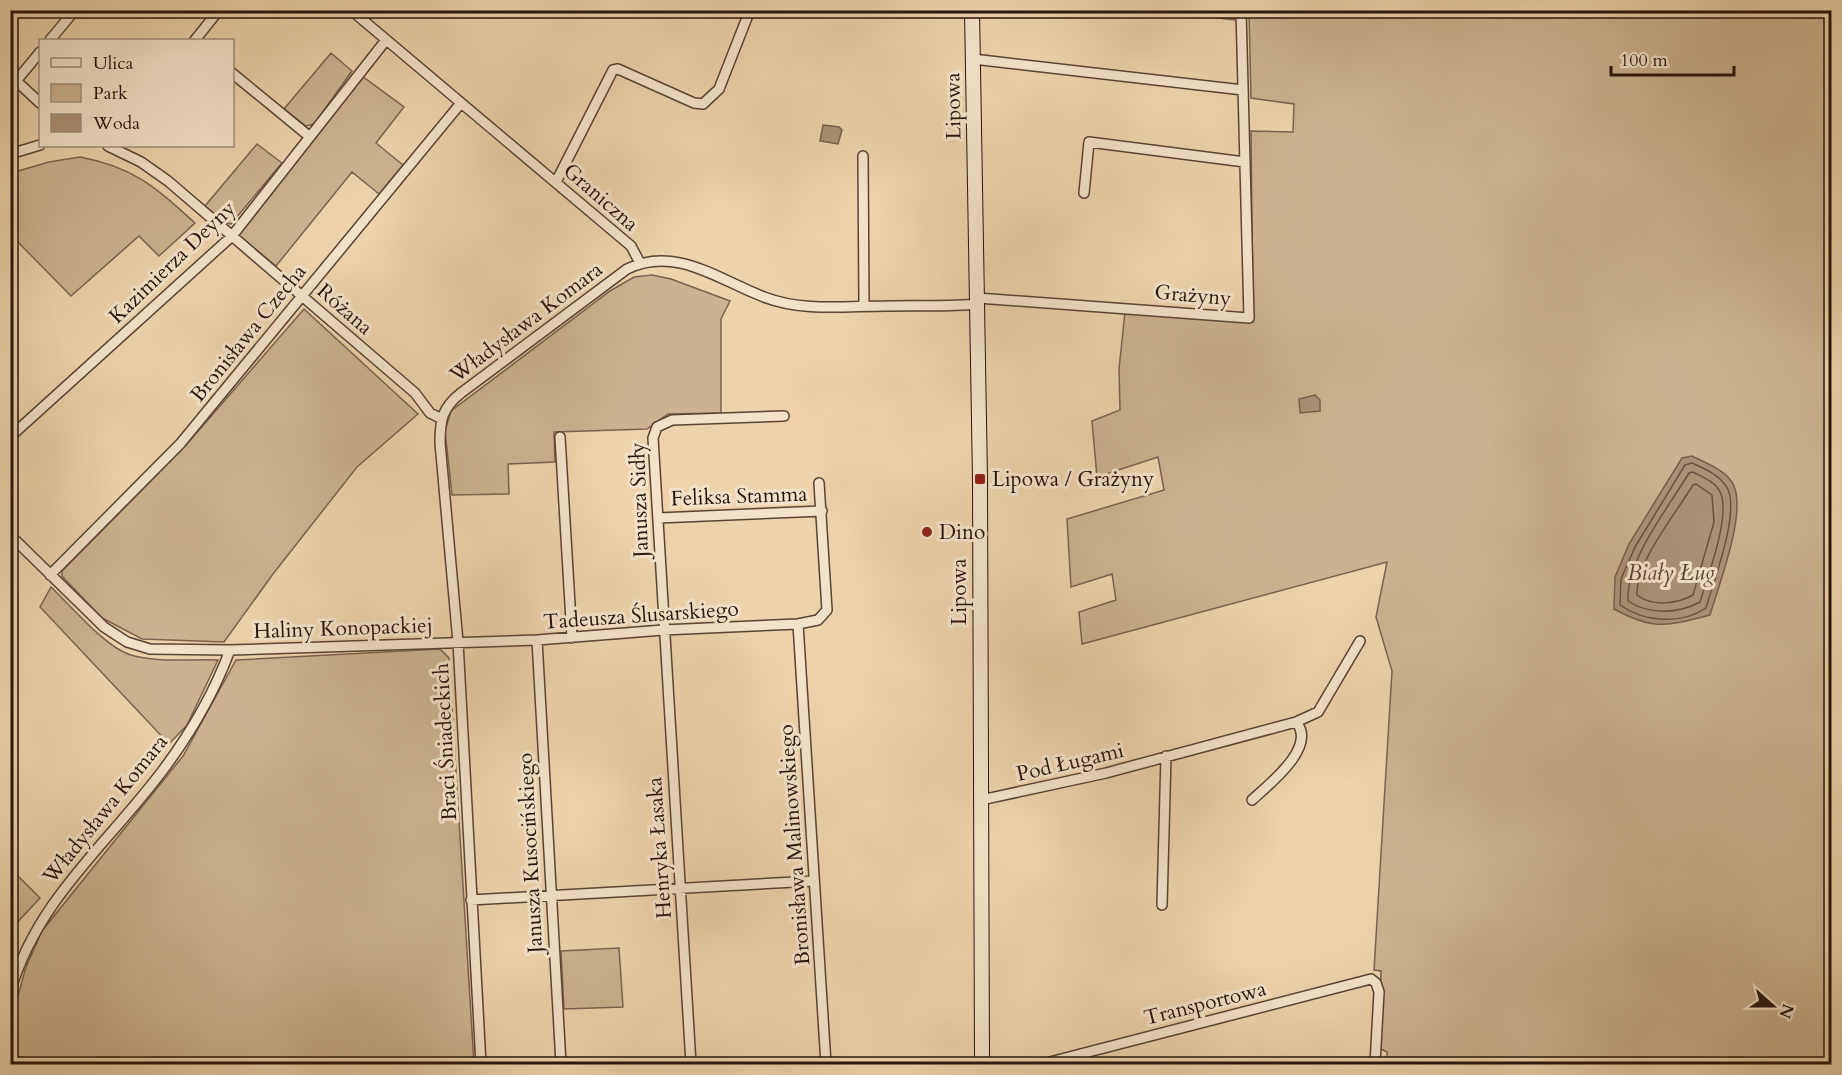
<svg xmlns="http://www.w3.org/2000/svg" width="1842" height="1075" viewBox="0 0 1842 1075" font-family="Cardo,serif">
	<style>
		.green { fill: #ccb290; stroke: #7a624e; stroke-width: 1.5 }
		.water { fill: #aa9175; stroke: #765f4b; stroke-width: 1.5 }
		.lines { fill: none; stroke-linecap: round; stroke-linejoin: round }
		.shore { stroke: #695240; stroke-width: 1.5 }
		.street-casing { stroke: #594333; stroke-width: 12 }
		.secondary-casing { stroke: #28130b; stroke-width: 16 }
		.street { stroke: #f3e2c8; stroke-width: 9 }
		.secondary { stroke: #f3e2c8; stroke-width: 14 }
		.poi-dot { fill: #8f2418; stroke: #f3e2c8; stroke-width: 2 }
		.labels { text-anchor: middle; stroke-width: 6; stroke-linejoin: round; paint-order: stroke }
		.street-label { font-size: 21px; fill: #28130b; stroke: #f3e2c8 }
		.poi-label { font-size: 21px; fill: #28130b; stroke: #f3e2c8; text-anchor: start }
		.water-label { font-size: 22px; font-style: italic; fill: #5c4535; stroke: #f3e2c8 }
	</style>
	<rect width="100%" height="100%" fill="#edd2ab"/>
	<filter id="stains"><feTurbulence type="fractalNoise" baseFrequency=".00333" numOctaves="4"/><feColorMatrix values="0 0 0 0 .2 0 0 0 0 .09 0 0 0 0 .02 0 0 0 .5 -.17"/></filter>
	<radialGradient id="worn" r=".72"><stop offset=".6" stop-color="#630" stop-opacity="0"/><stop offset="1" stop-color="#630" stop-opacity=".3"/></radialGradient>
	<path class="green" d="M1154,11H1234V20L1160,11Z
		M1249,11H1831V1064H1382V1061L1387,1059V1052L1379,1048L1381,971L1374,970L1392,671L1376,617L1387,562L1082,644L1079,612L1116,600L1112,574L1071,587L1067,519L1164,490L1158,457L1097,477L1092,421L1120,410L1119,369L1125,312L1253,322L1251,131L1293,132L1294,104L1251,98Z
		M331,53L352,71L314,124L306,126L284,109Z
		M362,76L404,107L376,143L403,165L379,194L352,172L276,266L238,235Z
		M257,144L282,163L231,224L226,223L205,206Z
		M80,157C134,167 155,187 195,223L159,256L139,236L71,296L11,235V173L49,162Z
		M652,275L671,279L730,301L721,319V413L668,414L647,429L554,432L555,462L508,464L509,494L452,495L445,431L451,411L610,291L634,277Z
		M304,309L418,414L357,467L273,574L224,642L142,639L102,618L62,576V571L187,444Z
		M51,587C70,605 106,648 131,655C158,663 191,659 218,660L187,725L169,744L40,607Z
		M440,649L449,658L474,1064H11V1021L26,967L42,931L183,756L236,660Z
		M11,869L40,898L11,929H10Z
		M619,948L623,1007L564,1009L561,951Z"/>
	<path class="water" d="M823,125L839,127L842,130L838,144L820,141Z
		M1315,395L1320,400V411L1300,413L1299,399Z
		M1692,456C1706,463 1728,471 1734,486C1746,515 1719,584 1710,615C1668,626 1654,631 1614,609L1615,577L1629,544L1682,458Z"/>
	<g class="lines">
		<path class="shore" d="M1692,463C1705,469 1718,474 1726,486C1742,508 1713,583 1706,608C1681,625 1644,622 1620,605L1621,579L1635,547L1685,465Z
			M1693,472C1702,477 1714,481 1719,490C1733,511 1707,578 1700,602C1678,614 1649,615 1628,601C1626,560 1668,508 1689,473Z
			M1696,484L1712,495L1714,522L1693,595C1677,604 1652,607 1637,595C1636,561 1675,515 1693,485Z"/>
		<defs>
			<path id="street" d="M351,10L631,246L640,263
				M50,40L75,10
				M195,40L219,10
				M973,59L1243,90
				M232,73L310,137
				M10,75L40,103
				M17,80L40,52
				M108,146L141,162L168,181L415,393L430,413L440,418
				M10,154L40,145
				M863,156L864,306
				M556,182L613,70L618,69L694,103L703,104L719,89L750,10
				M1084,193L1089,142L1245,162
				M978,298L1249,318L1241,10
				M10,437L232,236L386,40
				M560,437L572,638
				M658,518L822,511
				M10,535L104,627L127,642L150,649L230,650L537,640L663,630L798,624L818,620L827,610L819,483
				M50,575L180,444L461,103
				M798,624L826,1064
				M537,640L561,1064
				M1296,722L1318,712L1360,641
				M981,800L1106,773L1296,722C1318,747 1268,785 1252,800
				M471,900L813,881
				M1162,905L1166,756
				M10,992C38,898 107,845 163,770C190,734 214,693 230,650
				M481,1064L458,642L440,443C440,420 442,408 461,393L627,269C675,245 719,280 764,297C803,312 845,306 886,306C917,305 947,307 978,304
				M691,1064L653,438L657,427L672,420L784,416
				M1042,1064L1371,979L1376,983L1379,992L1375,1064"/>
			<path id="secondary" d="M972,10L980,479L982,1064"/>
		</defs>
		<use href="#street" class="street-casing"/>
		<use href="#secondary" class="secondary-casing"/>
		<use href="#street" class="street"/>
		<use href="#secondary" class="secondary"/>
	</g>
	<g class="poi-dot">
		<rect x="974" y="473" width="12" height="12" rx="3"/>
		<circle cx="927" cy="532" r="6"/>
	</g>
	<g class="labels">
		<g class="street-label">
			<text transform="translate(953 106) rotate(-91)" y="7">Lipowa</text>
			<text transform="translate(601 197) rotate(41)" y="7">Graniczna</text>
			<text transform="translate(172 262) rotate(-44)" y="7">Kazimierza Deyny</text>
			<text transform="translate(1193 295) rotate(5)" y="7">Grażyny</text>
			<text transform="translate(345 309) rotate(41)" y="7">Różana</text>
			<text transform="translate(526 322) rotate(-37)" y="7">Władysława Komara</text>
			<text transform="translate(248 333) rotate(-51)" y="7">Bronisława Czecha</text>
			<text transform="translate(739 496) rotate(-2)" y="7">Feliksa Stamma</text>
			<text transform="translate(639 500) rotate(-92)" y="7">Janusza Sidły</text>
			<text transform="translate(959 592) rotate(-90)" y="7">Lipowa</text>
			<text transform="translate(641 615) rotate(-4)" y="7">Tadeusza Ślusarskiego</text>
			<text transform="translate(343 628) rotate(-2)" y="7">Haliny Konopackiej</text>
			<text transform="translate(445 742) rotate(-93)" y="7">Braci Śniadeckich</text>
			<text transform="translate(1070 762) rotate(-13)" y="7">Pod Ługami</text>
			<text transform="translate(105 809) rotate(-51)" y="7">Władysława Komara</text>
			<text transform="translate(794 845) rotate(-94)" y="7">Bronisława Malinowskiego</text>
			<text transform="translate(659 848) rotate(-94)" y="7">Henryka Łasaka</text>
			<text transform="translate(530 853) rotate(-93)" y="7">Janusza Kusocińskiego</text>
			<text transform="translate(1205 1003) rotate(-14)" y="7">Transportowa</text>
		</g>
		<g class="poi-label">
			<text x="992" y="486">Lipowa / Grażyny</text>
			<text x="939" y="539">Dino</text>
		</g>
		<g class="water-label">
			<text x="1671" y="580">Biały Ług</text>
		</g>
	</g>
	<rect width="1842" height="1075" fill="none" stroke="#edd2ab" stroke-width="36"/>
	<rect x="12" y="12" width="1818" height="1051" fill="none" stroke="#28130b" stroke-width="3"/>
	<rect x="18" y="18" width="1806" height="1039" fill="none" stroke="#28130b" stroke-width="1.5"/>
	<rect x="39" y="39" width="195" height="108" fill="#f3e2c8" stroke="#a28f7c" stroke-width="1.5"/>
	<rect x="51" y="58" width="30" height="9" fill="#f3e2c8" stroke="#a28f7c" stroke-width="1.5"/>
	<text x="93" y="69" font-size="18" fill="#28130b">Ulica</text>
	<rect x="51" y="84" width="30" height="18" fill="#ccb290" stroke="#a28f7c" stroke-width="1.5"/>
	<text x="93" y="99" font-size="18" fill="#28130b">Park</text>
	<rect x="51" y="114" width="30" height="18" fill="#aa9175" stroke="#a28f7c" stroke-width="1.5"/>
	<text x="93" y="129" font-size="18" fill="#28130b">Woda</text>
	<g transform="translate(1773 1006) rotate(111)" stroke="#f3e2c8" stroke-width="4.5" paint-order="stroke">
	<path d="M0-4.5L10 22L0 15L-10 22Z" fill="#28130b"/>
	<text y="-9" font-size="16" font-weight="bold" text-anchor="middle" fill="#28130b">N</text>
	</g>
	<path d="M1611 66v9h123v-9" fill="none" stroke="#28130b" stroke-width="3"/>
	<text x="1620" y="66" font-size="18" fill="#28130b" stroke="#f3e2c8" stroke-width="4.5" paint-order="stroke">100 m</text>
	<rect width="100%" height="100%" filter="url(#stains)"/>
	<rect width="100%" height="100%" fill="url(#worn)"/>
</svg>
